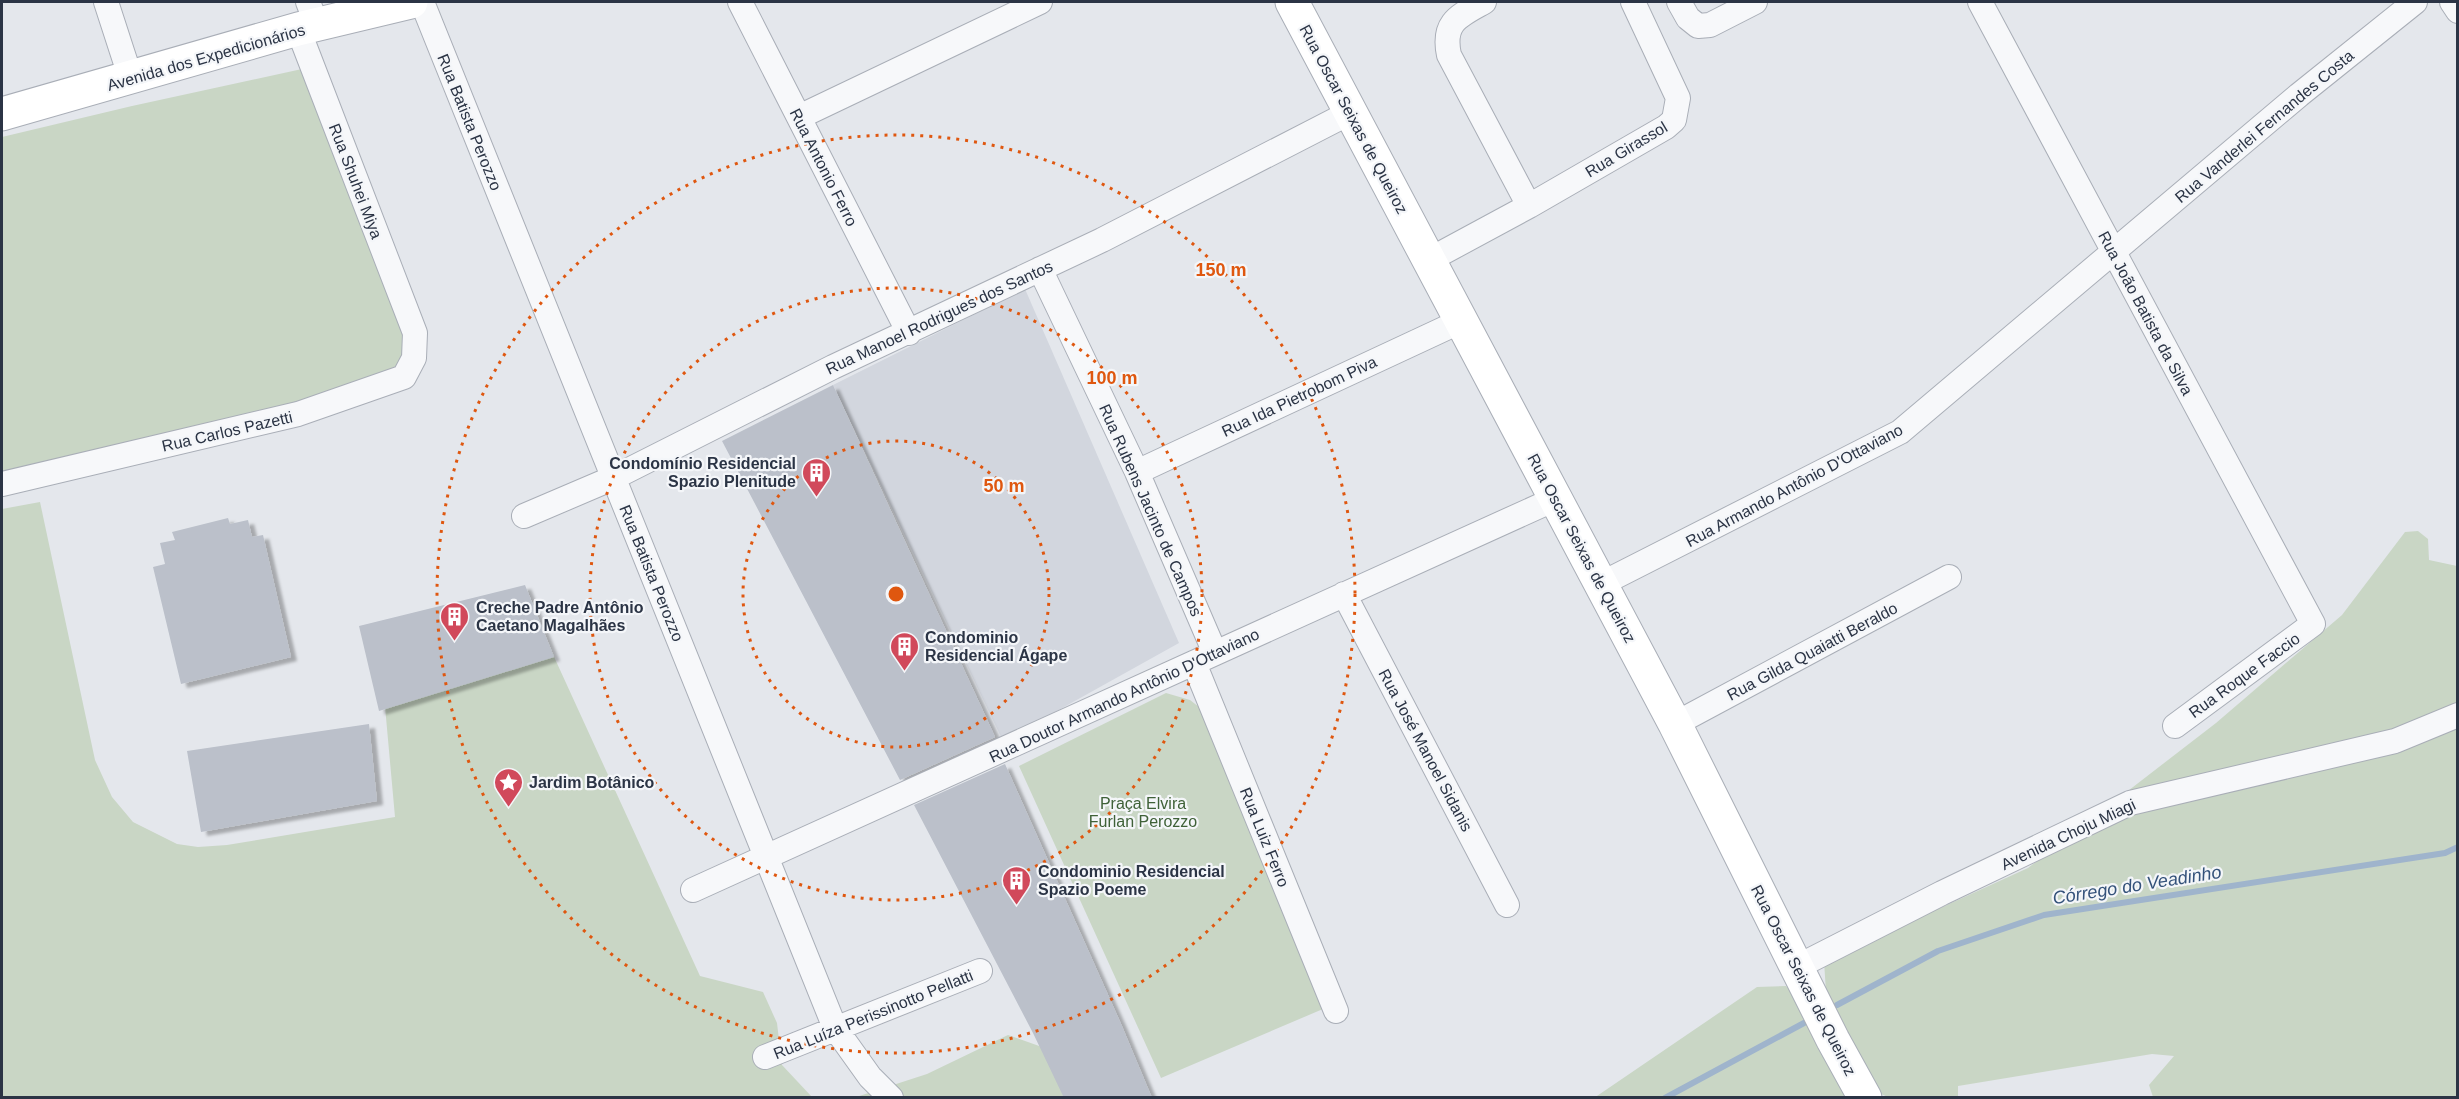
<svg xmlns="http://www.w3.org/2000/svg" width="2459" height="1099" viewBox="0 0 2459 1099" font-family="Arial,sans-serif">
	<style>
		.built { fill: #d2d6de }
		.green { fill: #c9d6c5 }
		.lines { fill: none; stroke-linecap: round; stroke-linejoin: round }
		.stream { stroke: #9fb4cc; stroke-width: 6 }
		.building { fill: #bbc0ca; filter: url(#shadow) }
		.street-casing { stroke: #a9aeb7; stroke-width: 26 }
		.secondary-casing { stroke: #a9aeb7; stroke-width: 35 }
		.street { stroke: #f7f8fa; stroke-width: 24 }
		.secondary { stroke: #fff; stroke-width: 33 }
		.ring { fill: none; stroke: #df570f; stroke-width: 3; stroke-dasharray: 3 6 }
		.labels { text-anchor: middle; stroke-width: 4.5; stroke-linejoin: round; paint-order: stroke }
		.street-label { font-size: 16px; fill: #2b3445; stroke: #f4f6f9 }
		.poi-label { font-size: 16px; font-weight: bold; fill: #2b3445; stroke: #f4f6f9; text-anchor: start }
		.park-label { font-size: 16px; fill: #3f6138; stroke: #f4f6f9 }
		.water-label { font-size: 18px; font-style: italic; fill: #34527a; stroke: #f4f6f9 }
		.centre { fill: #df570f; stroke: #f4f6f9; stroke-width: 3 }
		.ring-label { font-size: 18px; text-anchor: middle; font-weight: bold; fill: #df570f; stroke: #f4f6f9; stroke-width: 4.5; stroke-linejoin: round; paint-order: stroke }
	</style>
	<defs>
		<filter id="shadow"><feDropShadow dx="6" dy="4" stdDeviation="1.5" flood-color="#0004"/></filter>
	</defs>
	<rect width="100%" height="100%" fill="#e4e7ec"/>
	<path class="built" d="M1025,289L1179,643L1003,741L833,385Z"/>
	<path class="green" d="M302,69L406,331L408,355L398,375L2,484V137L132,106Z
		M40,502L95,760L112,797L133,822L177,844L198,847L227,845L395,817L382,673L534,613L700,976L763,992L777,1023L782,1065L812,1097L2,1098V509Z
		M2418,531L2428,539L2429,560L2457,566V1097H2153L2149,1085L2174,1056L2152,1054L1958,1086V1097H1888L1867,1088L1863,1098H1594L1757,987L1786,986L1820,1029L1826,992L1824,961L2028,868L2216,723L2342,615L2405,532Z
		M1166,693L1190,700L1199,707L1330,1006L1161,1078L1019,766Z
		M1008,1035L1070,1057L1106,1098H853L927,1074Z"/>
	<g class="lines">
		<path class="stream" d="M1837,1005L1938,951L2044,915L2445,853L2458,847
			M1665,1098L1804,1023"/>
	</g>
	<path class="building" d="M833,385L995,737L900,780L722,441Z
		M228,518L230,524L248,520L252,537L263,535L291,657L181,684L153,567L165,564L160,543L175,540L172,532Z
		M525,585L554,657L379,711L359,626Z
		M369,724L377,801L201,832L187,751Z
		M1005,764L1121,1024L1152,1098H1064L1033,1033L914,805Z"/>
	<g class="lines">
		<defs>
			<path id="street" d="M106,2L131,79
				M308,2L317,25
				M422,2L835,1028L870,1077L891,1098
				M740,2L909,333
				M1484,2C1459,16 1442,22 1449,55L1529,206
				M1679,2L1688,18L1698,26L1710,25L1755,2
				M1980,2L2313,624L2175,726
				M2452,2L2458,11
				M799,117L1040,2
				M1429,260L1529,206L1666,127L1674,120L1678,98L1633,2
				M1040,269L1137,472L1215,653
				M1137,472L1461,321
				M2,484L298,414L404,377L414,358L415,333L298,29
				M524,516L613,478L833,367L1102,240L1351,112
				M1601,584L1900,432L2299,95L2415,2
				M1344,594L1507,905
				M1194,663L1336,1011
				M1675,724L1949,577
				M693,890L1555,499
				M1797,967L1942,893L2130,803L2395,741L2458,715
				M765,1057L980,971"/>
			<path id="secondary" d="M1292,2L1675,724L1833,1040L1865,1098
				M2,114L298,29L411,2"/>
		</defs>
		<use href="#street" class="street-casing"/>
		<use href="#secondary" class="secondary-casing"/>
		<use href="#street" class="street"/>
		<use href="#secondary" class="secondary"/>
	</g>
	<g class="ring">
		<circle cx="896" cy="594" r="153"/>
		<circle cx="896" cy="594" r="306"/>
		<circle cx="896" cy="594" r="459"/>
	</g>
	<defs>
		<symbol id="building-pin" viewBox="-11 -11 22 30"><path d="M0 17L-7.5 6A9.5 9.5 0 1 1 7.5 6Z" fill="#d1495b" stroke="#f4f6f9"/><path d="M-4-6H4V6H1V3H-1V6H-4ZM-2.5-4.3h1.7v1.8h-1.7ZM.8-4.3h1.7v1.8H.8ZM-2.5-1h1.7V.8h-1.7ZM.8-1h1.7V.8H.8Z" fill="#fff"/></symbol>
		<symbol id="sight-pin" viewBox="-11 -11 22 30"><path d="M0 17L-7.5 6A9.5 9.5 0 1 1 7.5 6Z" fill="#d1495b" stroke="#f4f6f9"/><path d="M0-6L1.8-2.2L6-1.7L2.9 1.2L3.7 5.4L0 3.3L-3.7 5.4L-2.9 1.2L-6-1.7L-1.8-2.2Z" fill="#fff"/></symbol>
	</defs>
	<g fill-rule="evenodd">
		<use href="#building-pin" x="800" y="456" width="33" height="45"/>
		<use href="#building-pin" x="438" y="600" width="33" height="45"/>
		<use href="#building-pin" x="888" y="630" width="33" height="45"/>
		<use href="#sight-pin" x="492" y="766" width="33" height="45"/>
		<use href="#building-pin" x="1000" y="864" width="33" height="45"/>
	</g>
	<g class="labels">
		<g class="street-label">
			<text transform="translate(206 57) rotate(-16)" y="6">Avenida dos Expedicionários</text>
			<text transform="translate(1354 119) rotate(62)" y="6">Rua Oscar Seixas de Queiroz</text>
			<text transform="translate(470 122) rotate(68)" y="6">Rua Batista Perozzo</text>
			<text transform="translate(2264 126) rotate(-40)" y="6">Rua Vanderlei Fernandes Costa</text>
			<text transform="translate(1626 149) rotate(-31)" y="6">Rua Girassol</text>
			<text transform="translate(824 167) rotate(63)" y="6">Rua Antonio Ferro</text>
			<text transform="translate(356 181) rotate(69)" y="6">Rua Shuhei Miya</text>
			<text transform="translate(2146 313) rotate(62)" y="6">Rua João Batista da Silva</text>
			<text transform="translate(939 317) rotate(-25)" y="6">Rua Manoel Rodrigues dos Santos</text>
			<text transform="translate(1299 396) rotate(-25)" y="6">Rua Ida Pietrobom Piva</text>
			<text transform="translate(227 431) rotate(-13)" y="6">Rua Carlos Pazetti</text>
			<text transform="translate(1794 485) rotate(-28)" y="6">Rua Armando Antônio D'Ottaviano</text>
			<text transform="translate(1151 510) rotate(66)" y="6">Rua Rubens Jacinto de Campos</text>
			<text transform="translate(1582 548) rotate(62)" y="6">Rua Oscar Seixas de Queiroz</text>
			<text transform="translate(652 573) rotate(68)" y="6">Rua Batista Perozzo</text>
			<text transform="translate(1812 651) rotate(-28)" y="6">Rua Gilda Quaiatti Beraldo</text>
			<text transform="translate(2244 675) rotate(-36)" y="6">Rua Roque Faccio</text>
			<text transform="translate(1124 695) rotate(-25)" y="6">Rua Doutor Armando Antônio D'Ottaviano</text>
			<text transform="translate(1426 750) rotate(62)" y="6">Rua José Manoel Sidanis</text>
			<text transform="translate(2068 834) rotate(-25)" y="6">Avenida Choju Miagi</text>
			<text transform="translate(1265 837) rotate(68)" y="6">Rua Luiz Ferro</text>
			<text transform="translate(1804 980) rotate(63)" y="6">Rua Oscar Seixas de Queiroz</text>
			<text transform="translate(873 1014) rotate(-22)" y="6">Rua Luíza Perissinotto Pellatti</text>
		</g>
		<g class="poi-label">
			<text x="796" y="469" text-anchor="end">Condomínio Residencial<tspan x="796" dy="18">Spazio Plenitude</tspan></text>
			<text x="476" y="613">Creche Padre Antônio<tspan x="476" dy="18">Caetano Magalhães</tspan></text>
			<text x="925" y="643">Condominio<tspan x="925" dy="18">Residencial Ágape</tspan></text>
			<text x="529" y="788">Jardim Botânico</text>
			<text x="1038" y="877">Condominio Residencial<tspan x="1038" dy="18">Spazio Poeme</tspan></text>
		</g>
		<g class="park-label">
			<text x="1143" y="809">Praça Elvira<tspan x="1143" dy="18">Furlan Perozzo</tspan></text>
		</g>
		<g class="water-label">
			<text transform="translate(2137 885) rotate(-9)" y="6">Córrego do Veadinho</text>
		</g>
	</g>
	<circle cx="896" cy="594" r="9" class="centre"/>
	<g class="ring-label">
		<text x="1221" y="276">150 m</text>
		<text x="1112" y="384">100 m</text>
		<text x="1004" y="492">50 m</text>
	</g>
	<rect width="2459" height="1099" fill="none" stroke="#2b3445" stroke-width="6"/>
</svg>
